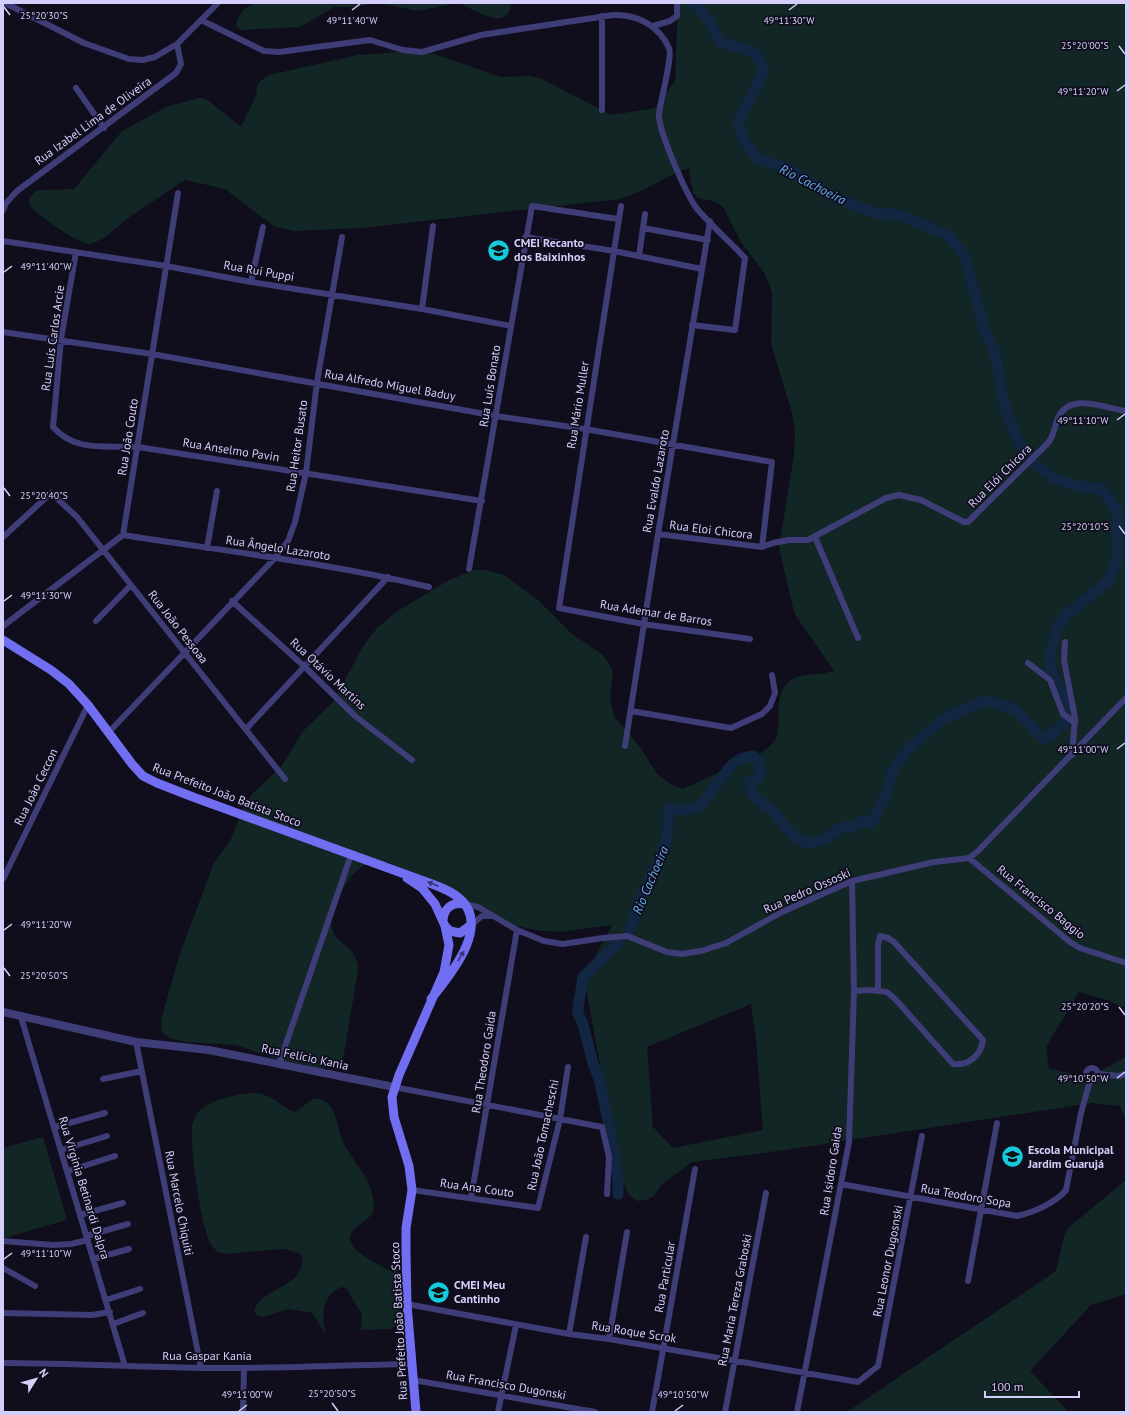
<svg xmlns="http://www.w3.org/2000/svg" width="1129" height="1415" viewBox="0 0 1129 1415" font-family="'PT Sans',sans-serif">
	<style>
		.green { fill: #112625; fill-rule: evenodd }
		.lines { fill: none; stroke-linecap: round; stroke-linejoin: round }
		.river { stroke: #122541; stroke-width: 11 }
		.minor { stroke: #3f3d77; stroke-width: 6 }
		.tertiary { stroke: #3f3d77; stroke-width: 8 }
		.secondary { stroke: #716ef1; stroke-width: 9 }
		.oneway { fill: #373471 }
		.ticks { fill: none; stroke: #d3cefa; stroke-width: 1.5 }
		.labels { text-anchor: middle; stroke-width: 3.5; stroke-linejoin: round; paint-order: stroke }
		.street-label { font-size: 12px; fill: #d3cefa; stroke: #100d1c }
		.poi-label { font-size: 12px; font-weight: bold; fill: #d3cefa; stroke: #100d1c; text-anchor: start }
		.water-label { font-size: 13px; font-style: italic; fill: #66b0f0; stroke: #100d1c }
		.ticks-label { font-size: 10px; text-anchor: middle; fill: #d3cefa; stroke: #100d1c; stroke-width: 3.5; stroke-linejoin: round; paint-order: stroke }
	</style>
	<rect width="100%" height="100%" fill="#100d1c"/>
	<path class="green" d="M258,3H457L418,11L377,3L354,7H334L300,27L241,30L236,26C237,14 246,5 258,3Z
		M458,3H509L511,7C503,32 473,8 458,3Z
		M678,3H1126V1007L1119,1006L1110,1001L1079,992L1046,1047L1049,1069L1085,1076L1098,1072L1126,1057V1120L1120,1106L1092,1103L785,1150L692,1162L662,1184L654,1196L647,1200L637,1201L630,1196L622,1181L586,989C587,966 602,945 612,925L560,932L536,930L510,925L392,864C385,862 377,860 371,862C351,868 327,908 332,928C336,947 358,944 358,971L344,1054L340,1064L335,1068H320L280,1060L236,1045L185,1042L170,1038L162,1032L161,1020L179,956L214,863L230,841L245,804L253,793L281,767L303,731L332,703L364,645L377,628L396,612L449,580L475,570H485L504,575L537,599L572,634L602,654L610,665L613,673L610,698L614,716L640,747L657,774L672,785L683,789L761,753L769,747L775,740L778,733C780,711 773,683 801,676C812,674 823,674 834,671L796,616L793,608L779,548L794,454L795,432L792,413L771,344L772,295L770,285L764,273L741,242L723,207L716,202L698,198L693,193L689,168C664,176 644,192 620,199L362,228L294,231L275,227L225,189L185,180L131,216L105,237L96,242L88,244L79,241L65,233L37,213L30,206L29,198L37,190L74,189L122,131L168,106L200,98L208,100L241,127L256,96L257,86L260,81L269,75L358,55L412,51L434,54L501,77L530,76L540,78L611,115L655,108L675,81ZM751,1004L756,1041L763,1130L673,1148L653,1127L647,1047Z
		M255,1093C272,1094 279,1105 294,1112C302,1110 311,1096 320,1099C338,1104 337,1131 344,1144C354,1163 374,1182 374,1206C374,1223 350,1223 350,1239C350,1252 383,1267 393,1272L398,1270V1278L402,1291L399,1308L400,1318L398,1324L391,1329L361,1330L362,1314L346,1288L341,1287C320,1299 323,1313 325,1334L312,1313L288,1309L263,1317L257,1315L254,1311C261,1290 288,1290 299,1272C301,1268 302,1263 303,1260L300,1253L283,1249L226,1254L217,1252C215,1249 212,1246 210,1243C201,1225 190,1149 192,1129C192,1123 195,1117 198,1112C210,1099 238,1094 255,1093Z
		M43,1137L67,1220L4,1238L3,1148Z
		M1126,1180V1294L1091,1305L1030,1371L1069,1412H847L1056,1271L1064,1236L1068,1228Z"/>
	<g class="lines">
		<path class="river" d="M694,3L709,21L720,42L754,52L759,59L764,70L763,74L738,121L743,140L758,159L789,169L833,197L875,213L900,215L949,236L965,257L984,329L995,352L1003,400L1011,425L1021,445L1030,457
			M629,931L639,903L667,840L669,808L683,810L698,807C716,793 727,755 754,756L758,760L761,774L758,778L750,781C748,797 768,805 777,816C785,825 792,839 806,842C821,845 830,835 841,827L850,828L863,821L872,823L887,791L892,771L900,759L911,746L945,718L979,703L989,701L1014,709L1043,738H1047L1071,717L1072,714L1068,702L1055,681L1050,666V658L1057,627L1068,613L1075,609L1108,581L1117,560V511L1102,489L1078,486L1054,479L1037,465
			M618,1194V1179L611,1134L599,1078L593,1064L583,1024L578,1014V1008L583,977L620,941"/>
		<path class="minor" d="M5,3L84,43L129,59L143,60L155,57L177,44L218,3
			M602,16V110
			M201,20L264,51L279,52L370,40L403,50L422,52L481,35L613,15C638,14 659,26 669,48C673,56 660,102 659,114C658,130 687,197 698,210C712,226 730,242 745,258L735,330L692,325
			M653,26L670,21L677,16V3
			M76,88L104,128
			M621,206L559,608L643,624L750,639
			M3,210L6,203L17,191L176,73L181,64L177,44
			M643,228L708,240
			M525,237L614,251L702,269
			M3,241L166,266L251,282L422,309L511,326
			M76,252L61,339L53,427C76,453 107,445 138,447L482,501
			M639,256L645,214
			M251,282L263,227
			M422,309L433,226
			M3,332L152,354L496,416L585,429L772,462L762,547
			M658,534L762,547L773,543L789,540H808L886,498L899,495L921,500L964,522H968L1048,443C1055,434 1054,427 1058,418C1070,391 1106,409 1126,411
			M123,535C225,551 328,563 429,587
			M3,537L51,493L77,517L285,779
			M815,537L858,638
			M207,548L217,491
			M469,569L532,206L618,219
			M232,601L305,667L355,716L412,760
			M96,621L131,585
			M3,626L123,535L178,193
			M1065,642L1064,660L1075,718L1072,755
			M1028,663L1050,680L1063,714L1075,723
			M631,711L731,728L762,714L770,706L775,693L772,675
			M246,729L388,577
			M109,732L275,558L288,541L295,522L306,473L317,382L342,237
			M625,746L658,534L710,221
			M969,858L1070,942L1080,948L1126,963
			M3,879L88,705
			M464,904L478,907L517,930L544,941L563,944L603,938L627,936L667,952L682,954L701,951L726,943L782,912L852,881L934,862L969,858L978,851L1126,698
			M471,925L482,916H491
			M854,991L871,990L887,992L897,1001L953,1064C969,1066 981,1055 983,1040L894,942L888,938L880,936L878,944V991
			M21,1017L125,1366
			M136,1042L201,1368
			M279,1064L351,855
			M1086 1074a6 6 0 1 1 12 0a6 6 0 1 1-12 0Z
			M1098,1074L1119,1076L1126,1074
			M103,1079L142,1071
			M394,1087L602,1127L609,1157L607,1194
			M55,1127L105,1113
			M61,1150L107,1136
			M68,1171L115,1156
			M841,1184L1017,1216C1035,1212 1055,1203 1066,1190L1081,1113L1090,1081
			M412,1190L538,1208L560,1119L568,1067
			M471,1198L517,930
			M80,1215L123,1203
			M86,1236L128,1224
			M3,1241L53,1245L71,1244L88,1240
			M93,1259L129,1249
			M3,1268L35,1286
			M968,1281L997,1123
			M106,1300L140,1289
			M407,1304L569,1334L609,1339L858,1382L878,1366L922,1136
			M3,1313L92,1315L110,1312
			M113,1324L143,1313
			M569,1334L586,1237
			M609,1339L627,1232
			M3,1363C69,1363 134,1367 200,1368C270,1369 341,1365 412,1364
			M413,1380L595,1412
			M243,1412L244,1368
			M498,1412L516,1325
			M652,1412L695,1169
			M725,1412L766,1193
			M797,1412L849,1142L854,991L852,881"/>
		<path class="tertiary" d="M3,1012L136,1042L209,1050L394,1087"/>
		<path class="secondary" d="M3,640L51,670L69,684L88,705L132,764L143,776L157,783L193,797L432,884C440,887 448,890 455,895C495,922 451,974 431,999
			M407,878L422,888L435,904L445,926L449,945L444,972L399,1075L392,1097L394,1117L409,1166L412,1190L406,1228V1254L407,1304L416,1412
			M443,920C444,908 452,902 464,904
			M445,926L450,931L460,933L471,925"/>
	</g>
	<defs><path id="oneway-solid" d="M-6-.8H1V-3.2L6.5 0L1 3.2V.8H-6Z"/></defs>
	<g class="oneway">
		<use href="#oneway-solid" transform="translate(433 884) rotate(-157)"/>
		<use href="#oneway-solid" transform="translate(461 956) rotate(-59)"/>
	</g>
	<path class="ticks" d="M4,7L10,15M352,10L360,4M789,10L797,4M1119,46L1125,54M1117,91L1125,85M4,272L12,266M1117,420L1125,414M4,488L10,496M1119,526L1125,534M4,601L12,595M1117,749L1125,743M4,930L12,924M4,968L10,976M1119,1007L1125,1015M1117,1078L1125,1072M4,1259L12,1253M332,1403L338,1411M239,1411L247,1405M675,1411L683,1405"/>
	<defs>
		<symbol id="school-disc" viewBox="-11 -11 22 22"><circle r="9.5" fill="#16cade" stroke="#100d1c"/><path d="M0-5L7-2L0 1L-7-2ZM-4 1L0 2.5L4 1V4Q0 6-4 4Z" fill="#111"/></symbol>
	</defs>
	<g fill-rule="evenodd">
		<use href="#school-disc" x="486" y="238" width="25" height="25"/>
		<use href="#school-disc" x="1000" y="1144" width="25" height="25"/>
		<use href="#school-disc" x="426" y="1280" width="25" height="25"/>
	</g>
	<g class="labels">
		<g class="street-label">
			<text transform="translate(93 121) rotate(-36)" y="4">Rua Izabel Lima de Oliveira</text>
			<text transform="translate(259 271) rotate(10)" y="4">Rua Rui Puppi</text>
			<text transform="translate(53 338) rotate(-82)" y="4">Rua Luís Carlos Arcie</text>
			<text transform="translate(390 385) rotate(10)" y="4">Rua Alfredo Miguel Baduy</text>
			<text transform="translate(490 386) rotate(-81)" y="4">Rua Luís Bonato</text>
			<text transform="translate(578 405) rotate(-81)" y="4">Rua Mário Muller</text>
			<text transform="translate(128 437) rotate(-81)" y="4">Rua João Couto</text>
			<text transform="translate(297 446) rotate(-82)" y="4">Rua Heitor Busato</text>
			<text transform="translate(231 450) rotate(9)" y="4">Rua Anselmo Pavin</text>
			<text transform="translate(1000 476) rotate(-45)" y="4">Rua Elói Chicora</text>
			<text transform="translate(656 481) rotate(-80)" y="4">Rua Evaldo Lazaroto</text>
			<text transform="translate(711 530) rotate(7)" y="4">Rua Eloi Chicora</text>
			<text transform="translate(278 548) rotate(9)" y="4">Rua Ângelo Lazaroto</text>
			<text transform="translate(656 613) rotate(9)" y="4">Rua Ademar de Barros</text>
			<text transform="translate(178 627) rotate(52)" y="4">Rua João Pessoaa</text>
			<text transform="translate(328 674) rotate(43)" y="4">Rua Otávio Martins</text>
			<text transform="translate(36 787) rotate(-64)" y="4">Rua João Ceccon</text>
			<text transform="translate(227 795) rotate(21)" y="4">Rua Prefeito João Batista Stoco</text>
			<text transform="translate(807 891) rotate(-24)" y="4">Rua Pedro Ossoski</text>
			<text transform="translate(1041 902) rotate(39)" y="4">Rua Francisco Baggio</text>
			<text transform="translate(305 1057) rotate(12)" y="4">Rua Felício Kania</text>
			<text transform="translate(484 1062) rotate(-81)" y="4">Rua Theodoro Gaida</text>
			<text transform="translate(543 1135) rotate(-78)" y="4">Rua João Tomacheschi</text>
			<text transform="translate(831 1171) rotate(-81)" y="4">Rua Isidoro Gaida</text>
			<text transform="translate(84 1188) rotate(73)" y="4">Rua Virginia Betinardi Dalpra</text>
			<text transform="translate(477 1188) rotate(8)" y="4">Rua Ana Couto</text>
			<text transform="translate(966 1196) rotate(10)" y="4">Rua Teodoro Sopa</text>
			<text transform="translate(179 1203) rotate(79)" y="4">Rua Marcelo Chiquiti</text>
			<text transform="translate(888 1261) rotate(-79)" y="4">Rua Leonor Dugosnski</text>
			<text transform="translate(665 1277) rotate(-80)" y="4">Rua Particular</text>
			<text transform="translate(735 1300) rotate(-79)" y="4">Rua Maria Tereza Graboski</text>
			<text transform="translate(399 1321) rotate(-93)" y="4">Rua Prefeito João Batista Stoco</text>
			<text transform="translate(634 1332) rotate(9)" y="4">Rua Roque Scrok</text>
			<text x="207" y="1360">Rua Gaspar Kania</text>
			<text transform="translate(506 1385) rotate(10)" y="4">Rua Francisco Dugonski</text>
		</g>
		<g class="poi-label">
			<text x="514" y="247">CMEI Recanto<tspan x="514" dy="14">dos Baixinhos</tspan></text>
			<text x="1028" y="1154">Escola Municipal<tspan x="1028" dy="14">Jardim Guarujá</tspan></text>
			<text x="454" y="1289">CMEI Meu<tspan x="454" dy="14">Cantinho</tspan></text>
		</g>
		<g class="water-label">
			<text transform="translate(813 184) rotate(27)" y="5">Rio Cachoeira</text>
			<text transform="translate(650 880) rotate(-67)" y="5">Rio Cachoeira</text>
		</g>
	</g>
	<g class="ticks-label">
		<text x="44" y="19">25°20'30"S</text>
		<text x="352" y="24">49°11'40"W</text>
		<text x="789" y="24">49°11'30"W</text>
		<text x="1085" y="49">25°20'00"S</text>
		<text x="1083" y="95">49°11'20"W</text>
		<text x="46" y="270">49°11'40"W</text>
		<text x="1083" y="424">49°11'10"W</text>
		<text x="44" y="499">25°20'40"S</text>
		<text x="1085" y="530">25°20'10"S</text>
		<text x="46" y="599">49°11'30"W</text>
		<text x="1083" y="753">49°11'00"W</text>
		<text x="46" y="928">49°11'20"W</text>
		<text x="44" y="979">25°20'50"S</text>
		<text x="1085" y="1010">25°20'20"S</text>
		<text x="1083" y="1082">49°10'50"W</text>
		<text x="46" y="1257">49°11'10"W</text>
		<text x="332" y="1397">25°20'50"S</text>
		<text x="247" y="1398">49°11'00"W</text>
		<text x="683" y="1398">49°10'50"W</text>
	</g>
	<rect width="1129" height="1415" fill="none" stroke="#d3cefa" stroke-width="8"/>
	<g transform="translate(36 1379) rotate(53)" stroke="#100d1c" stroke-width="3" paint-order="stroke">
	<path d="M0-3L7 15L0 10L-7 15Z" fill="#d3cefa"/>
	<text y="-6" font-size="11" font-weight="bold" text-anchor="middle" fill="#d3cefa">N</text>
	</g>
	<path d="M985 1391v6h94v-6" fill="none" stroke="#d3cefa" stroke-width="2"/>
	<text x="991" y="1391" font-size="12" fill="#d3cefa" stroke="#100d1c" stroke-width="3" paint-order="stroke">100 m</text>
</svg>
